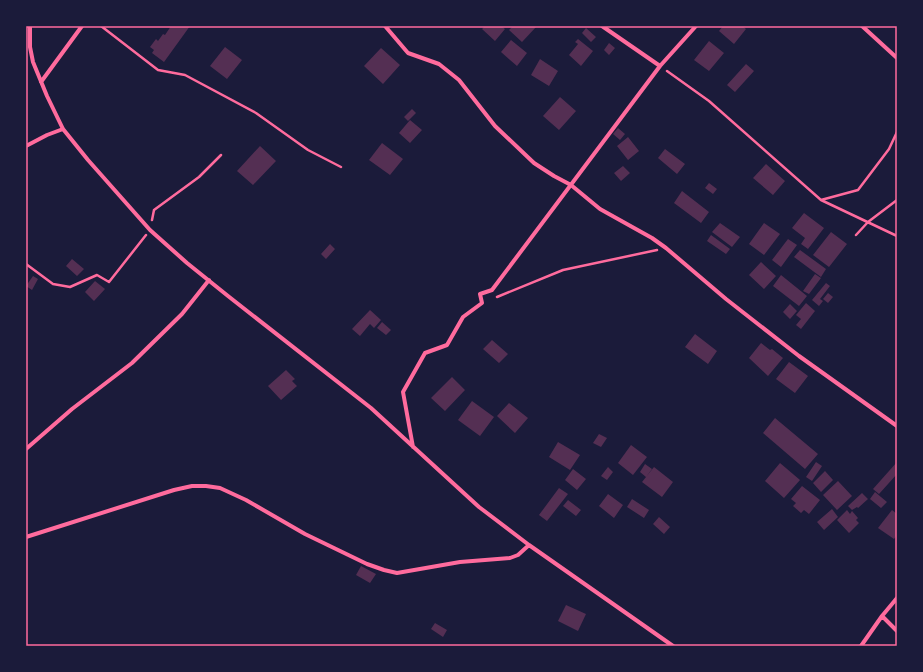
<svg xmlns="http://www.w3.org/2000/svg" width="923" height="672" viewBox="0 0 923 672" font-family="Lato,sans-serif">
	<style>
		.building { fill: #542f53 }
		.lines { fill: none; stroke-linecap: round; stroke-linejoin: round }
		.path { stroke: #ff6b9d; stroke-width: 2.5 }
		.minor { stroke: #ff6b9d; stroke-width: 4 }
		.neatline { fill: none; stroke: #ff6b9d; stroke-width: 1.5 }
	</style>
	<rect width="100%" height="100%" fill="#1b1b3a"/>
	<path class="building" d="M171,26H190L164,62L152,53L154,50L150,47L156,39L158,41L163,34L165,35Z
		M485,26H501L505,29L495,41L482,29Z
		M513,26H537L522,42L509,30Z
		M723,26H742L746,29L734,44L719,31Z
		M586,28L596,37L591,42L582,33Z
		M578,39L593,51L581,66L569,55L578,44L575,42Z
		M511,40L527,53L517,66L501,52Z
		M709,41L724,53L709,71L694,60Z
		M609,43L615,48L609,55L604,50Z
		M225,47L242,60L227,79L210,66Z
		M381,48L400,65L383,84L364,66Z
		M540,59L558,71L549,86L531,75Z
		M746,64L754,71L735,92L727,85Z
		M560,97L576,111L559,130L543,116Z
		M412,109L416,113L408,121L404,117Z
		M410,120L422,130L410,143L399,133Z
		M618,128L625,134L620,140L613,134Z
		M628,137L639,151L628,160L617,146Z
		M382,143L403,159L390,175L369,160Z
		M260,146L276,161L253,185L237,171Z
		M665,149L685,164L677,174L658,158Z
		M766,164L785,181L773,195L753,178Z
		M623,166L630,173L621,181L614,173Z
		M709,183L717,189L713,194L705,188Z
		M682,191L709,212L701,223L674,203Z
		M804,213L824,228L808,249L801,244L805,238L792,228Z
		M720,223L740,237L732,247L712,232Z
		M764,223L780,234L764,255L749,244Z
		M831,232L847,244L829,267L813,255Z
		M711,235L730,249L726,254L707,241Z
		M788,239L797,245L781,267L772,260Z
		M330,244L335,249L326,259L321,254Z
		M800,250L826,269L821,277L794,257Z
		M72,259L84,269L77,276L66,266Z
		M761,262L776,276L764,289L749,275Z
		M815,274L821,278L809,294L803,291Z
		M781,275L807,296L799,306L773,286Z
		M33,276L38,279L32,290L26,286Z
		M95,281L105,289L94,301L85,292Z
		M826,283L830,286L820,299L823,301L819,306L812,300Z
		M828,293L833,297L828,303L823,299Z
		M806,303L815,311L801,329L796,325L801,319L796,315Z
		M790,304L797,311L790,319L783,312Z
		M370,310L381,320L374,328L370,324L360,336L352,329Z
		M382,322L391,330L386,335L377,328Z
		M695,334L717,351L708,364L685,347Z
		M492,340L508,354L499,363L483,349Z
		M761,343L770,350L772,349L783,358L768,376L749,358Z
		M789,362L808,376L795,393L776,379Z
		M286,370L295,379L292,381L297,386L281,400L268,386Z
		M452,377L465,390L445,411L431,398Z
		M472,401L494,417L480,436L458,420Z
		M509,403L528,418L515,433L497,416Z
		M775,418L818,454L805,469L763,433Z
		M599,434L607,438L601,447L593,443Z
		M558,442L580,455L570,470L549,457Z
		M631,445L647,457L633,475L618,463Z
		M816,462L822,466L812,481L806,477Z
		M897,462V474L879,494L873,489Z
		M780,463L800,480L784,498L765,481Z
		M645,464L652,469L646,477L640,472Z
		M608,467L613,472L607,480L601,476Z
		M654,467L673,482L662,497L642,482Z
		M573,469L586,479L577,490L565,480Z
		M825,471L833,480L821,492L813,483Z
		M838,481L852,496L837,510L823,495Z
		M802,486L820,500L809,514L804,510L801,513L793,506L796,503L791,499Z
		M559,488L568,494L547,521L539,515Z
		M875,492L887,502L881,508L870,499Z
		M862,493L868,499L858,508L857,507L852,510L848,506Z
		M608,494L623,505L614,518L599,506Z
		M632,499L649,510L644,518L627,507Z
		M568,500L581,510L576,516L563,506Z
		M832,509L838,517L824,530L817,522Z
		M847,510L850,514L852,511L858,518L856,520L859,523L849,533L837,520Z
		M892,510L897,514V535L894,539L878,528Z
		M659,517L670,527L664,534L653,524Z
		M361,566L376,574L370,583L356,575Z
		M566,605L586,614L578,631L558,621Z
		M435,623L447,630L443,637L431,629Z"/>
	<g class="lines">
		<path class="path" d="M101,26L158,70L185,75L256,113L308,150L341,167
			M667,71L709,101L821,200
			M897,132L889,149L858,190L821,200L897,236
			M152,220L154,210L199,177L221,155
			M856,235L868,222L897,200
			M26,264L53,284L70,287L97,275L109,282L146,235
			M497,297L563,270L657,250"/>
		<path class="minor" d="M30,26V47L33,62L47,96L63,129L88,160L150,230L187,263L228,296L371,408L479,507L529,545L673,646
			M385,26L408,53L439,64L459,80L495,126L534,163L554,176L571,185L600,209L652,238L666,248L726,299L799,356L897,426
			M602,26L660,66
			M862,26L897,58
			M41,82L82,26
			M26,146L47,135L63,129
			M413,447L403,392L425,353L447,345L463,317L482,303L480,294L492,290L660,66L696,26
			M26,449L72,409L132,363L182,314L209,280
			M26,537L174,490L192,486H206L220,488L246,500L305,534L367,564L384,570L397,573L460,562L510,558L518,555L529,545
			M882,616L897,631
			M861,646L882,616L897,598"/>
	</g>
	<rect width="923" height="672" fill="none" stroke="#1b1b3a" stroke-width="54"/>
	<rect x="27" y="27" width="869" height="618" class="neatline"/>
</svg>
